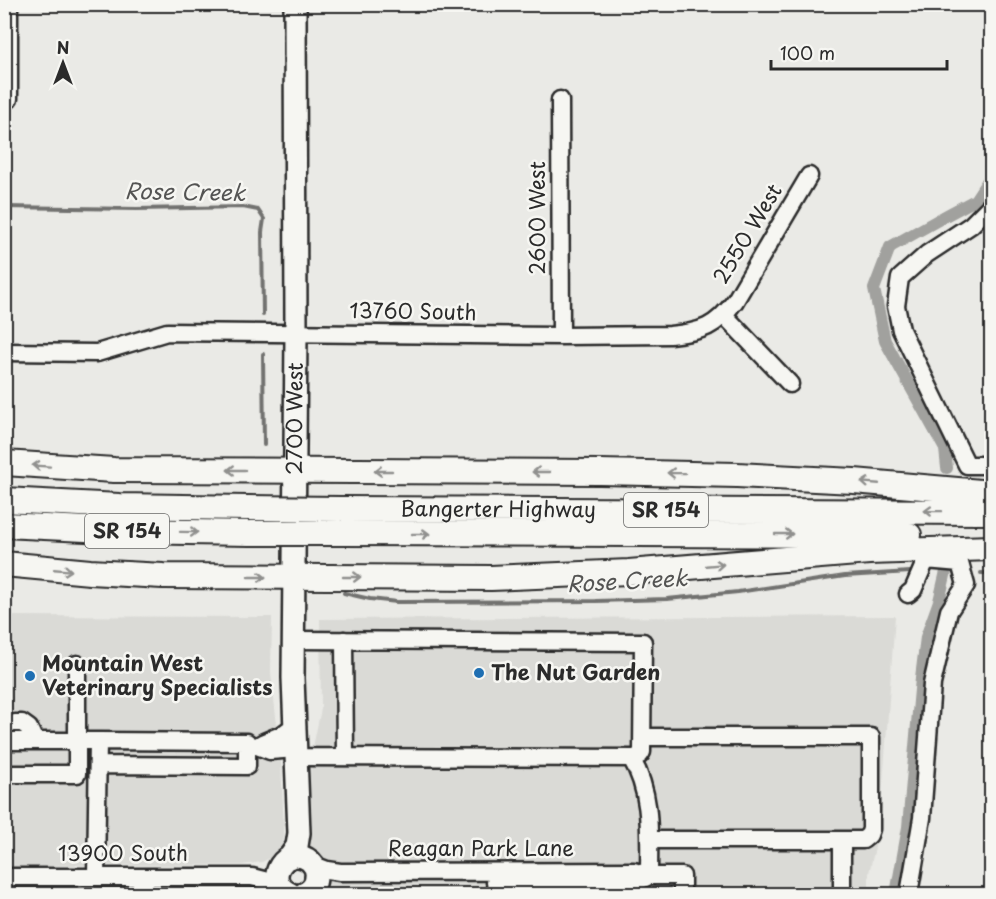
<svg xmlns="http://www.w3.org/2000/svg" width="996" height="899" viewBox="0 0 996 899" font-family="'Playpen Sans',sans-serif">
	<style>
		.built { fill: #dadad6 }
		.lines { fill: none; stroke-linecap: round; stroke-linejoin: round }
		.stream { stroke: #727270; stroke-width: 4 }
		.canal { stroke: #a1a19e; stroke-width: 12 }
		.minor-casing { stroke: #2b2b2b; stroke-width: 21 }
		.major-casing { stroke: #2b2b2b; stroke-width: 26 }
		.highway-casing { stroke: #2b2b2b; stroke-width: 28 }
		.minor { stroke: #f6f6f2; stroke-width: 16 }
		.major { stroke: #f6f6f2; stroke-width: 21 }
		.highway { stroke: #f6f6f2; stroke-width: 24 }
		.highway-bridge-casing { stroke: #2b2b2b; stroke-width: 28; stroke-linecap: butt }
		.highway-bridge { stroke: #f6f6f2; stroke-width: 24 }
		.oneway { stroke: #90908e }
		.poi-dot { fill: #1f6fb2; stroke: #f6f6f2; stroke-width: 2 }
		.labels { text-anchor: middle; stroke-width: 5; stroke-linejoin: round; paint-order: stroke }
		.shield { fill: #f6f6f2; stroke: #686867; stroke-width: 1.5 }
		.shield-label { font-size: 20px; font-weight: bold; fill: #2b2b2b }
		.street-label { font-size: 21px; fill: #2b2b2b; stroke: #f6f6f2 }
		.poi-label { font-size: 21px; font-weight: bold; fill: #2b2b2b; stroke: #f6f6f2; text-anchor: start }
		.water-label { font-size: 22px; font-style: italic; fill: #545453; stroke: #f6f6f2 }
	</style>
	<rect width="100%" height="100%" fill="#eaeae6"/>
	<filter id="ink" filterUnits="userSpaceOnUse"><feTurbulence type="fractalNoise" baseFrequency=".0167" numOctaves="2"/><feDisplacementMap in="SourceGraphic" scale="12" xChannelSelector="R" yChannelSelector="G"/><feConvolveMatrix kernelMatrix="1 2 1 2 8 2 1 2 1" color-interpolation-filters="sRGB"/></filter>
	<g filter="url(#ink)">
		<path class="built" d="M4,616L272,617L271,672L281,762L284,829V839L281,846L276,853L270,858L262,862L242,865H79L5,868Z
			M895,616L880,826L869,873V894H314L316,856L311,845L309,835L310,775L313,747L321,709L320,619Z"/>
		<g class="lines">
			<path class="stream" d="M4,207L137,209L243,207L258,210L264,219L262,232L263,315
				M263,354L264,445
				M981,573H992
				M344,593L370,599L397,602L596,601L667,599L738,592L845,576L910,572"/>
			<path class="canal" d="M947,468L945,449L885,341L874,289L890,247L947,215L975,200L992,174
				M896,894L908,827L921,678L926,637L939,601L947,567"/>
			<defs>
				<path id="minor" d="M9,99V4
					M560,100L561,336
					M992,204L971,225L927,254L900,278L896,306L901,330L967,465H992
					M724,315L790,384
					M4,352L97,353L167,332L561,336L670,335C702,332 716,327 735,301L809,176
					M908,594L913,590L926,560L960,563L966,585L949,611L932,684L922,818L909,894
					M293,640L643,642L642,752L640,755L635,758L296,757
					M344,640L345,757
					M15,723H22L29,728L35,741
					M643,737H871V829L869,835L863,840H649
					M4,741H98L96,877
					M247,746H257L270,751L296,749
					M257,746L264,742L283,734L295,725
					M631,758C653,795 649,836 649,876
					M98,765L247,766V742L98,741
					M4,774H77V664
					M842,840V894
					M314,865L327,870L340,872L634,871L649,876H682V894
					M4,877H252L271,882L280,886
					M495,883H629L639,881L649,876"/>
				<g id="major">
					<path id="s1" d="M289,858L297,846L299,833L293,678L296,333L295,4"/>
					<path d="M291,894C260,881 287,842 310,861C314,865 317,871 316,877C316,886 310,891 303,894"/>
				</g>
				<g id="highway">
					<path d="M4,463L114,470L600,472L737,475L854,481L992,493"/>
					<path d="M4,500L119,506L248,508"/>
					<path id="s2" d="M340,509L992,512"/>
					<path d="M4,525L126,531L250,533"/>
					<path d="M342,533L909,535"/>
					<path d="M4,564L90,572L163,576L491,578L629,572L869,552L992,548"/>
				</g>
			</defs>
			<use href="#minor" class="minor-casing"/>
			<use href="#major" class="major-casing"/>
			<use href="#highway" class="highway-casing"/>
			<use href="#minor" class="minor"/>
			<use href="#major" class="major"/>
			<use href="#highway" class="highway"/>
			<defs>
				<path id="highway-bridge" d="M248,508L340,509
					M250,533H342"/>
			</defs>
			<use href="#highway-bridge" class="highway-bridge-casing"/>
			<use href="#highway-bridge" class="highway-bridge"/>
		</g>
		<defs><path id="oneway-shaft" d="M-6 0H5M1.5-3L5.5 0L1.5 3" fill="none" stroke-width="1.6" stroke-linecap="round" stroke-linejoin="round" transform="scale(1.5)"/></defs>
		<g class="oneway">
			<use href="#oneway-shaft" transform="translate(41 466) rotate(-176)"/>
			<use href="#oneway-shaft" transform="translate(236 470) rotate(-180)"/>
			<use href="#oneway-shaft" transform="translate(383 471) rotate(-180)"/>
			<use href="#oneway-shaft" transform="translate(541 472) rotate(-180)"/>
			<use href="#oneway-shaft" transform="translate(676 473) rotate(-179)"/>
			<use href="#oneway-shaft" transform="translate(870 483) rotate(-175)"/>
			<use href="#oneway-shaft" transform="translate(933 511) rotate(-179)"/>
			<use href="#oneway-shaft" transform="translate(189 532) rotate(1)"/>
			<use href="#oneway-shaft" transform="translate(421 534)"/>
			<use href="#oneway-shaft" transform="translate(784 534)"/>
			<use href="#oneway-shaft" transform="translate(715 565) rotate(-5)"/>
			<use href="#oneway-shaft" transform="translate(63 570) rotate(5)"/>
			<use href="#oneway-shaft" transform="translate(257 577)"/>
			<use href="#oneway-shaft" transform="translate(352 577)"/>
		</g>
	</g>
	<g class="poi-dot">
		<circle cx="479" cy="673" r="6"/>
		<circle cx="30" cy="676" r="6"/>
	</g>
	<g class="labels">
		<g class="shield">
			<rect x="624" y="493" width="84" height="34" rx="4.5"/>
			<rect x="85" y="514" width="84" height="34" rx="4.5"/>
		</g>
		<g class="shield-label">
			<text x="666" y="517">SR 154</text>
			<text x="127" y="538">SR 154</text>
		</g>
		<g class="street-label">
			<text transform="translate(538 218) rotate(-90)" y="7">2600 West</text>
			<text transform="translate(748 234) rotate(-59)" y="7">2550 West</text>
			<text transform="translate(413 312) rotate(1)" y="7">13760 South</text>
			<text dy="7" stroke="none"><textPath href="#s1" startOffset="442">2700 West</textPath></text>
			<text dy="7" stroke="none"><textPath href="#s2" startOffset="158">Bangerter Highway</textPath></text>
			<text x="481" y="856">Reagan Park Lane</text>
			<text x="123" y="861">13900 South</text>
		</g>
		<g class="poi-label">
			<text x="42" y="671">Mountain West<tspan x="42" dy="24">Veterinary Specialists</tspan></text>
			<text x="491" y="680">The Nut Garden</text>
		</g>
		<g class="water-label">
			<text transform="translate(185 192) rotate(1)" y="8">Rose Creek</text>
			<text transform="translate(627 581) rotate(-3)" y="8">Rose Creek</text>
		</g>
	</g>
	<rect width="996" height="899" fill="none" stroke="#f6f6f2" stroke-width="24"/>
	<rect x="12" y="12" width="972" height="875" fill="none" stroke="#2b2b2b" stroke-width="2" filter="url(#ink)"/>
	<g transform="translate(63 63)" stroke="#f6f6f2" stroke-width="4.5" paint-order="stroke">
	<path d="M0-4.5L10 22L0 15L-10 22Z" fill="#2b2b2b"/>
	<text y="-9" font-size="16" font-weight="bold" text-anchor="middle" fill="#2b2b2b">N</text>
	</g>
	<path d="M771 60v9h176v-9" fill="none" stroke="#2b2b2b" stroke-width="3"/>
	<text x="780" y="60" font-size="18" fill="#2b2b2b" stroke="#f6f6f2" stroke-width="4.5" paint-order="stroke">100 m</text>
</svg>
